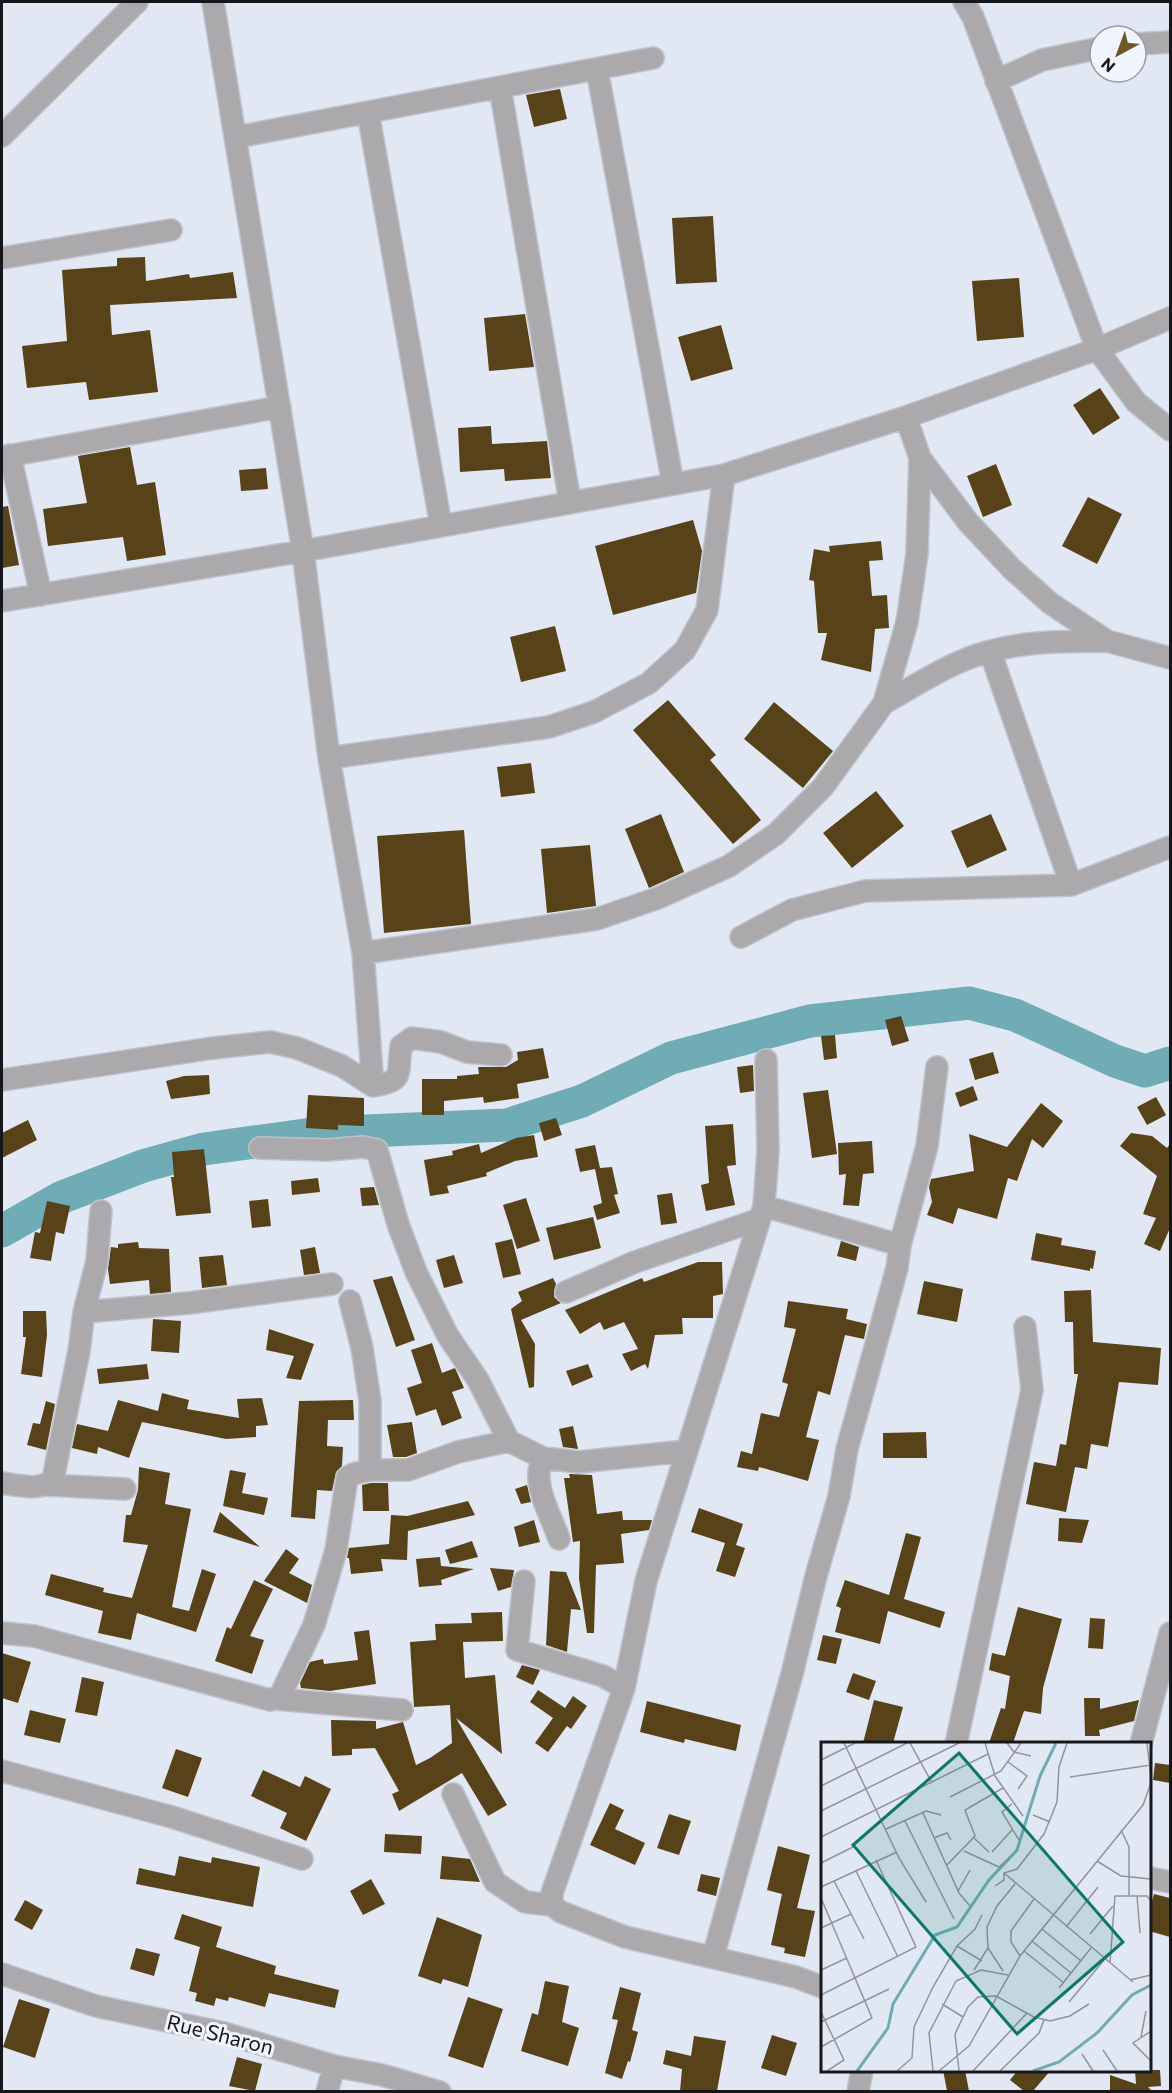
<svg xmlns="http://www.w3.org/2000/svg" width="1172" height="2093" viewBox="0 0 1172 2093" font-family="Commissioner,sans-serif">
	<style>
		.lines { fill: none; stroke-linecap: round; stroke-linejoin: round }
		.river { stroke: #6facb6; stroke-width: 33 }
		.building { fill: #584219 }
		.minor-casing { stroke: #bdc2cc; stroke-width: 24 }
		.minor { stroke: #aca9ad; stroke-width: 21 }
		.labels { text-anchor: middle; stroke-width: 6; stroke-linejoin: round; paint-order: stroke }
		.street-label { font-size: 21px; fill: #15171b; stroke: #f0f5fe }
		.inset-river { fill: none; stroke: #6facb6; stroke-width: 3 }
		.inset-road { fill: none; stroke: #90949d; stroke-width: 1.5 }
		.view { fill: #0f766e; fill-opacity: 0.15; stroke: #0f766e; stroke-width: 3 }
		.inset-edge { fill: none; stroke: #15171b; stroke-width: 3 }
	</style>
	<rect width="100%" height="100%" fill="#e2e8f3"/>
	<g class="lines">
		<path class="river" d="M2,1231L60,1198L143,1166L204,1149L319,1133L507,1125L582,1101L671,1058L810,1021L969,1003L1015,1015L1115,1061L1145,1071L1170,1063"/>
	</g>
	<path class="building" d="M560,89L567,119L534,127L526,95Z
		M713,216L717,282L676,284L672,218Z
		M145,257L146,281L189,274L190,278L233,272L237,298L110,305L112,335L150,330L158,392L89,400L86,382L27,388L22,346L67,341L62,270L117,266V258Z
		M1019,278L1024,337L977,341L972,281Z
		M525,314L534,367L489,371L484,318Z
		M721,325L733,369L691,381L678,337Z
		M1100,388L1120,418L1093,435L1073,405Z
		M491,426L492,444L547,441L551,478L505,481L504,469L460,472L458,428Z
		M130,447L137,485L155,482L166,555L127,561L123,537L48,546L43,509L87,503L78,456Z
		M996,464L1012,505L983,517L967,476Z
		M266,468L268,489L241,491L239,470Z
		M1088,497L1122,514L1097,564L1062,546Z
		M8,506L19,565L2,568V507Z
		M693,520L702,551L696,593L613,615L595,546Z
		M881,541L883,560L869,561L872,596L887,595L889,628L875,629L871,672L821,660L827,633H818L814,581L809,580L814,549L830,552L829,546Z
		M555,626L566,671L521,682L510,637Z
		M668,700L716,755L710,760L761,820L733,844L633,730Z
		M774,702L833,751L803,788L744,739Z
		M531,763L535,793L501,797L497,767Z
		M876,791L904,826L852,868L823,833Z
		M661,814L684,872L649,888L625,829Z
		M991,814L1007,850L967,868L951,831Z
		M464,830L471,924L384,933L377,836Z
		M590,845L596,906L547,913L541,849Z
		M901,1016L909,1041L892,1046L885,1020Z
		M835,1035L837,1058L824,1060L821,1036Z
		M543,1048L549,1078L517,1084L519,1098L484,1103L483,1097L444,1101V1115H422V1079H457V1076L479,1074L478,1067H506L518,1060L517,1052Z
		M993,1052L999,1073L975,1080L969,1059Z
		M753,1065L754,1091L740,1093L737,1067Z
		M209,1075L210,1094L171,1099L166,1081L184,1076Z
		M973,1086L978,1100L960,1107L955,1093Z
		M828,1090L837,1154L812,1158L803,1093Z
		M308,1095L364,1098V1126L338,1125V1130L306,1128Z
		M1156,1097L1166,1115L1147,1125L1137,1107Z
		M1041,1103L1063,1121L1043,1148L1032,1139L1017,1181L1008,1178L997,1219L958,1208L953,1224L927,1215L932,1202L929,1187L931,1179L974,1171L969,1134L1007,1147Z
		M556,1118L562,1135L544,1141L539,1123Z
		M28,1120L37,1140L2,1158V1133Z
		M733,1124L736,1165L727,1166L735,1205L706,1211L701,1185L709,1183L705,1126Z
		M1131,1133L1152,1136L1167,1148L1170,1144V1228L1160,1251L1144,1244L1156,1218L1143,1214L1157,1176L1120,1146Z
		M534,1135L538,1157L515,1161L486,1173L487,1176L447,1186L449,1193L430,1196L424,1160L453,1155L452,1151L479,1144L481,1153L516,1138Z
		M872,1141L874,1173L863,1174L859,1206L843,1205L846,1174L839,1175L838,1143Z
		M595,1145L600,1168L612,1167L618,1194L614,1195L620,1213L597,1220L593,1206L602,1203L595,1169L580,1172L575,1149Z
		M204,1149L211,1213L176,1216L171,1177H174L172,1152Z
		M318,1178L320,1192L292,1195L291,1181Z
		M374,1187L379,1205L362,1206L360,1188Z
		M672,1193L677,1223L661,1225L657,1195Z
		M526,1198L540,1241L517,1249L503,1205Z
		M268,1199L271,1226L252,1228L249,1201Z
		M47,1201L70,1206L64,1234L56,1232L51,1261L30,1258L35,1232L40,1233Z
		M593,1217L601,1248L554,1260L546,1228Z
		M1036,1233L1062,1238L1061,1245L1096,1251L1093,1269L1090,1268V1271L1031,1260Z
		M512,1239L521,1274L503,1278L495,1243Z
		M841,1241L859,1247L856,1261L837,1256Z
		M138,1242L139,1248L169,1249L171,1292L150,1294L149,1280L110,1284L108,1269L111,1247L118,1248V1244Z
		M315,1247L320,1273L304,1275L300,1250Z
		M223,1255L227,1285L202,1288L199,1257Z
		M454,1255L463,1283L444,1288L436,1260Z
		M698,1262H722L723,1294L713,1296V1318H682L683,1334L655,1335L648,1369L645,1364L631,1371L622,1354L638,1349L624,1322L604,1330L600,1322L580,1334L565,1310L642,1278L644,1282Z
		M392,1276L415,1340L396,1347L373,1280Z
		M553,1278L556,1284L554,1297L561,1303L521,1320L535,1344L534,1387L529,1388L511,1309L522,1301L518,1292Z
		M924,1281L963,1289L957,1322L917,1314Z
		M1091,1290L1093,1342L1161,1348L1158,1385L1119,1382L1108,1447L1091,1444L1087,1469L1075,1467L1066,1512L1026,1504L1034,1462L1056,1466L1060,1444L1066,1445L1078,1374H1074L1073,1322H1065L1064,1291Z
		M788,1301L848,1309L846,1319L867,1324L864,1339L845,1335L830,1395L818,1391L806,1437L819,1440L808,1481L759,1467L758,1471L737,1467L741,1451L752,1454L761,1413L779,1417L788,1384L782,1382L796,1329L784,1327Z
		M23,1311H46L47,1335L42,1377L21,1374L26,1337H23Z
		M153,1319L181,1321L179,1353L151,1351Z
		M269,1329L314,1344L301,1380L286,1378L294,1356L266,1350Z
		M432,1343L442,1373L455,1368L464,1388L452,1392L462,1418L442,1426L436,1409L416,1416L407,1388L422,1383L411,1350Z
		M147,1364L149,1379L99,1384L97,1369Z
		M588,1364L593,1377L572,1386L566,1371Z
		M162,1393L189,1400L187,1409L239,1418L237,1399L262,1398L268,1425L256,1426V1437L226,1439L142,1422L129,1458L98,1447L97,1454L72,1448L77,1424L108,1431L118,1400L158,1411Z
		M353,1400L354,1420H328L327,1446L343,1447L342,1466L336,1472L332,1491L317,1490L315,1519L291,1517L299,1401Z
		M46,1401L55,1404L46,1450L27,1445L33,1423L40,1424Z
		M412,1422L417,1453L406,1457H393L387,1425Z
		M573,1426L578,1449L563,1447L559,1429Z
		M926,1432L927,1458H883V1433Z
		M139,1467L170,1473L165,1504L191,1509L172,1607L189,1611L202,1569L216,1574L196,1632L137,1613L131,1640L98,1633L103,1611L45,1595L51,1574L104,1588L103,1592L132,1598L148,1545L123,1542L126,1515H131L138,1490Z
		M230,1470L246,1473L242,1493L268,1498L264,1515L223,1506Z
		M569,1474L592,1475L597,1514L622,1511L623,1520H652L649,1530L621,1534L624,1563L596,1565L594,1633H587L579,1579L580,1541L573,1542L564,1478H570Z
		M371,1483H388L389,1511H363L362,1485Z
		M527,1485L531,1502L521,1504L515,1489Z
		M468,1501L475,1515L408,1531L407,1560L381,1559L383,1571L351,1574L349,1558H347L349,1548L389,1544L391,1515L407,1516Z
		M699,1508L743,1524L736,1545L745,1548L735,1577L716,1571L725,1543L691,1532Z
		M220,1512L260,1547L213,1532Z
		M1059,1518L1089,1520L1082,1543L1058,1541Z
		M534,1520L540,1542L519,1547L514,1527Z
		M906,1533L921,1537L904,1599L945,1612L940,1628L888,1611L880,1644L835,1632L841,1608L836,1606L845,1580L889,1595Z
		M472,1541L478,1557L450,1564L445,1550Z
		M286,1549L299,1559L289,1573L312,1585L307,1603L264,1581Z
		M440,1557L441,1566L474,1569L441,1580L442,1585L419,1587L416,1559Z
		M490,1568L514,1570L511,1587L498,1591Z
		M550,1571L566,1572L581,1610L571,1609L567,1652L546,1645Z
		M254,1580L273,1589L250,1636L264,1640L252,1674L215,1661L227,1627L231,1629Z
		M1018,1607L1062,1619L1043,1688L1041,1714L1024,1711L1013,1743H989L1001,1708L1005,1709L1010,1676L989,1670L992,1653L1005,1656Z
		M502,1612L503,1641L463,1642L465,1678L495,1675L502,1754L456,1718L507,1805L488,1816L462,1773L399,1811L392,1794L399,1791L375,1748L352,1749V1755L332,1756L331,1720L376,1721V1729L403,1722L416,1765L430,1758L452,1743L450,1705L414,1707L410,1642L436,1640L435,1624L472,1623L471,1613Z
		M1090,1618L1105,1619L1103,1649L1088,1648Z
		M369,1630L376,1684L330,1691L301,1688L300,1683L310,1662L323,1659L324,1664L358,1660L354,1632Z
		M823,1635L842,1639L836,1664L817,1660Z
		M2,1653L31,1662L18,1703L2,1698Z
		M522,1665L540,1670L533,1685L516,1677Z
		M853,1673L876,1681L869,1700L846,1692Z
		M82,1677L104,1682L97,1716L75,1712Z
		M538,1690L565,1708L573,1696L587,1706L571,1729L567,1726L548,1752L535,1743L553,1718L530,1702Z
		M1084,1698H1100V1709L1139,1700L1134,1721L1099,1730L1100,1736H1085Z
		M874,1700L903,1707L893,1743H863Z
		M647,1701L741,1725L736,1751L685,1739L684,1743L640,1732Z
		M30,1710L66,1719L60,1743L24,1735Z
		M176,1749L202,1758L188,1797L162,1788Z
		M1155,1763L1170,1765V1783L1153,1780Z
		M263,1770L300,1787L305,1776L331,1789L306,1841L280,1828L287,1813L251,1796Z
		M610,1803L624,1810L615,1829L645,1843L635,1865L590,1845Z
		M669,1814L691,1821L679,1855L657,1848Z
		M385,1834L422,1836L421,1854L384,1852Z
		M778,1846L810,1855L797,1908L815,1911L805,1957L784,1953L785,1948L771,1945L782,1894L767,1890Z
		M179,1856L211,1863L212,1857L260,1867L253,1907L136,1884L139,1868L175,1876Z
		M442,1856L470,1859L480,1882L440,1879Z
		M701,1874L720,1878L716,1896L697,1891Z
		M371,1879L385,1904L363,1915L350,1891Z
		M1154,1894L1170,1898V1937L1149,1931V1912Z
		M25,1900L43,1910L32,1930L14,1920Z
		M182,1914L222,1927L216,1947L276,1966L274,1974L339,1990L335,2008L269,1993L265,2007L229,1997L228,2001L216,1998L214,2006L195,2001L197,1993L189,1991L200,1947L174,1939Z
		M437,1917L482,1935L468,1987L443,1979L441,1984L418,1976Z
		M136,1948L160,1954L154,1976L130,1969Z
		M545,1981L569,1986L562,2022L579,2028L568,2066L521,2051L532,2013L538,2015Z
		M620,1987L641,1993L632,2030L638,2032L630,2062L628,2061L622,2079L605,2073L618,2020L612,2019Z
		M468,1997L503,2009L483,2068L448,2056Z
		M19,1999L50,2009L35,2058L3,2047Z
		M772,2035L797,2043L786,2076L761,2068Z
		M694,2036L726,2041L717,2091H680L682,2069L663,2064L666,2050L691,2056Z
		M237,2057L262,2064L255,2091L229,2086Z
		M943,2070H965L969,2091H947Z
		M1018,2070H1051L1033,2091H1024L1010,2080Z
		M1135,2070H1160L1161,2086L1148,2087L1152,2091H1110V2075L1136,2084Z"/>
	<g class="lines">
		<defs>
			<path id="minor" d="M213,2L303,551L329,758L363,953L373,1086
				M964,2L973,17L1097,349L1136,402L1170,430
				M1136,44L1170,42
				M597,69L673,484
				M996,81L1042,60L1100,48
				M500,87L570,502
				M368,112L441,526
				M2,136L137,2
				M237,137L653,58
				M2,258L171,230
				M906,417L920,458L968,522L1012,569L1050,603L1107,641L1170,658
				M10,455L41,595
				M2,457L280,407
				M2,601L303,551L724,475L906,417L1097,349L1170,318
				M990,651L1071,885
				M884,703C908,690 932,674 957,663C1005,641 1056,641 1107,641
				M329,758L549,727L594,712L649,683L685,650L707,610L724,475
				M741,937L792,910L865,891L1071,885L1170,847
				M363,953L597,919L658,898L729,866L776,834L823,787L884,703L907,622L917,554L920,458
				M2,1080L213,1048L270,1042L297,1048L342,1066L373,1086C405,1081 397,1075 401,1046L412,1038L441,1042L467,1052L501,1055
				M260,1148L327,1150L363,1147L377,1150L398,1224L416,1272L448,1336L478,1380L509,1441L543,1458L579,1462L686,1451
				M764,1206L900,1245
				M566,1292L635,1262L760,1219
				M350,1301L362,1348L370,1401V1470
				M84,1312L189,1303L332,1284
				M543,1458C530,1482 551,1515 559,1539
				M2,1483C18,1485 41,1492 53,1479L79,1351L84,1312L97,1261L101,1211
				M47,1485L125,1489
				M524,1581L517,1650L603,1676L624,1688
				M2,1633L34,1636L270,1700L280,1696L314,1625L336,1550L347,1478L353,1474L370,1470H408L458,1452L509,1441
				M276,1699L402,1710
				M956,1744L1032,1390L1025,1327
				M1141,1744L1170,1633
				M2,1771L172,1817L302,1859
				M453,1794L495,1882L525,1902L552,1905L561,1912L625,1937L796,1977L822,1987
				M1150,1878L1170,1882
				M552,1905V1893L624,1688L646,1581L764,1206L768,1151L766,1060
				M713,1957L792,1674L816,1576L839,1496L847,1449L897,1268L900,1245L927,1146L937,1067
				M2,1974L96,2006L224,2033L334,2066L382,2075L440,2092
				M327,2092L334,2066
				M858,2092L862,2070"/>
		</defs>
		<use href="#minor" class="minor-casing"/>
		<use href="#minor" class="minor"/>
	</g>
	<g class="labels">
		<g class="street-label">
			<text transform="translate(220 2035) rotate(14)" y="7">Rue Sharon</text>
		</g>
	</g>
	<g transform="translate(821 1742)">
		<rect width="330" height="330" fill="#e2e8f3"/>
		<path class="inset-river" d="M36,329L67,286L72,262L114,193L136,185L168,138L196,108L219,34L235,1M212,329L238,320L276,291L311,253L330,243"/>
		<path class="inset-road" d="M23,1L78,116L105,160M89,1L110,39M164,1L174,34L202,74M186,1L193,10L210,14M326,1L330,36M0,18L34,1M187,20L206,34L197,47M249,35L330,23M0,44L86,1M129,55L180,29L200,1M191,62L181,70L198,98M0,69L138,1M102,71L138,151L149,164M212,73L229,80M84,79L133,177M65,87L105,69L120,73M300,88L308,105V153M0,95L167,12M113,96L126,91L130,98M153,96L168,110M143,109L178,125L188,116M171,110L191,88M276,119L300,134L330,137M0,121L32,105M126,123L154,94L144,68L182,46M35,129L77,215M183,131L312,240M13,139L43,197M174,144L183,138V131L196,127L223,92L236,60L238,25L246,1M0,145L76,110M137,149L149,128M316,154L319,191M0,156L51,276L0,305M245,185L277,145M0,186L30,172M221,187L260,219M269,192L292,164M211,199L250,231M136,204L161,219M203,209L243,241M199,214L190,200V189L213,157M289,221L294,154H326L330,159M0,228L26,216M153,228L167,206M182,229L167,206L166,185L176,164L194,142M309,238L330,233M238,246L270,206M0,253L95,205L55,118M248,260L283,218M121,262L142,275M0,270L23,318L6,329M0,280L68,247M330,289L312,301L330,319M320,295L325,269M282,308L296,329M261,312L272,329M76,329L91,316L93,285L112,245L136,204L154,187L161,173M112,329L108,291L135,239L160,228L187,233M118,329L148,304L199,214L322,63L330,41M138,329L134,292L147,265L157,255L175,254L213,275L229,279L249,274L268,262M152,329L206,271M179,329L218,291L223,278"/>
		<path class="view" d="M138,11L302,200L196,292L32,103Z"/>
		<rect width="330" height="330" class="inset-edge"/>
	</g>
	<rect width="1172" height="2093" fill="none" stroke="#15171b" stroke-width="6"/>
	<g transform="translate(1118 54) rotate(221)"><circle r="28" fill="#f0f5fe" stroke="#989ca3" stroke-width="1.5"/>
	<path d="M0-4.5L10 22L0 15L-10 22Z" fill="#705628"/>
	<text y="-9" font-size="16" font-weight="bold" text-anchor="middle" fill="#15171b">N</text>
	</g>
</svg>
